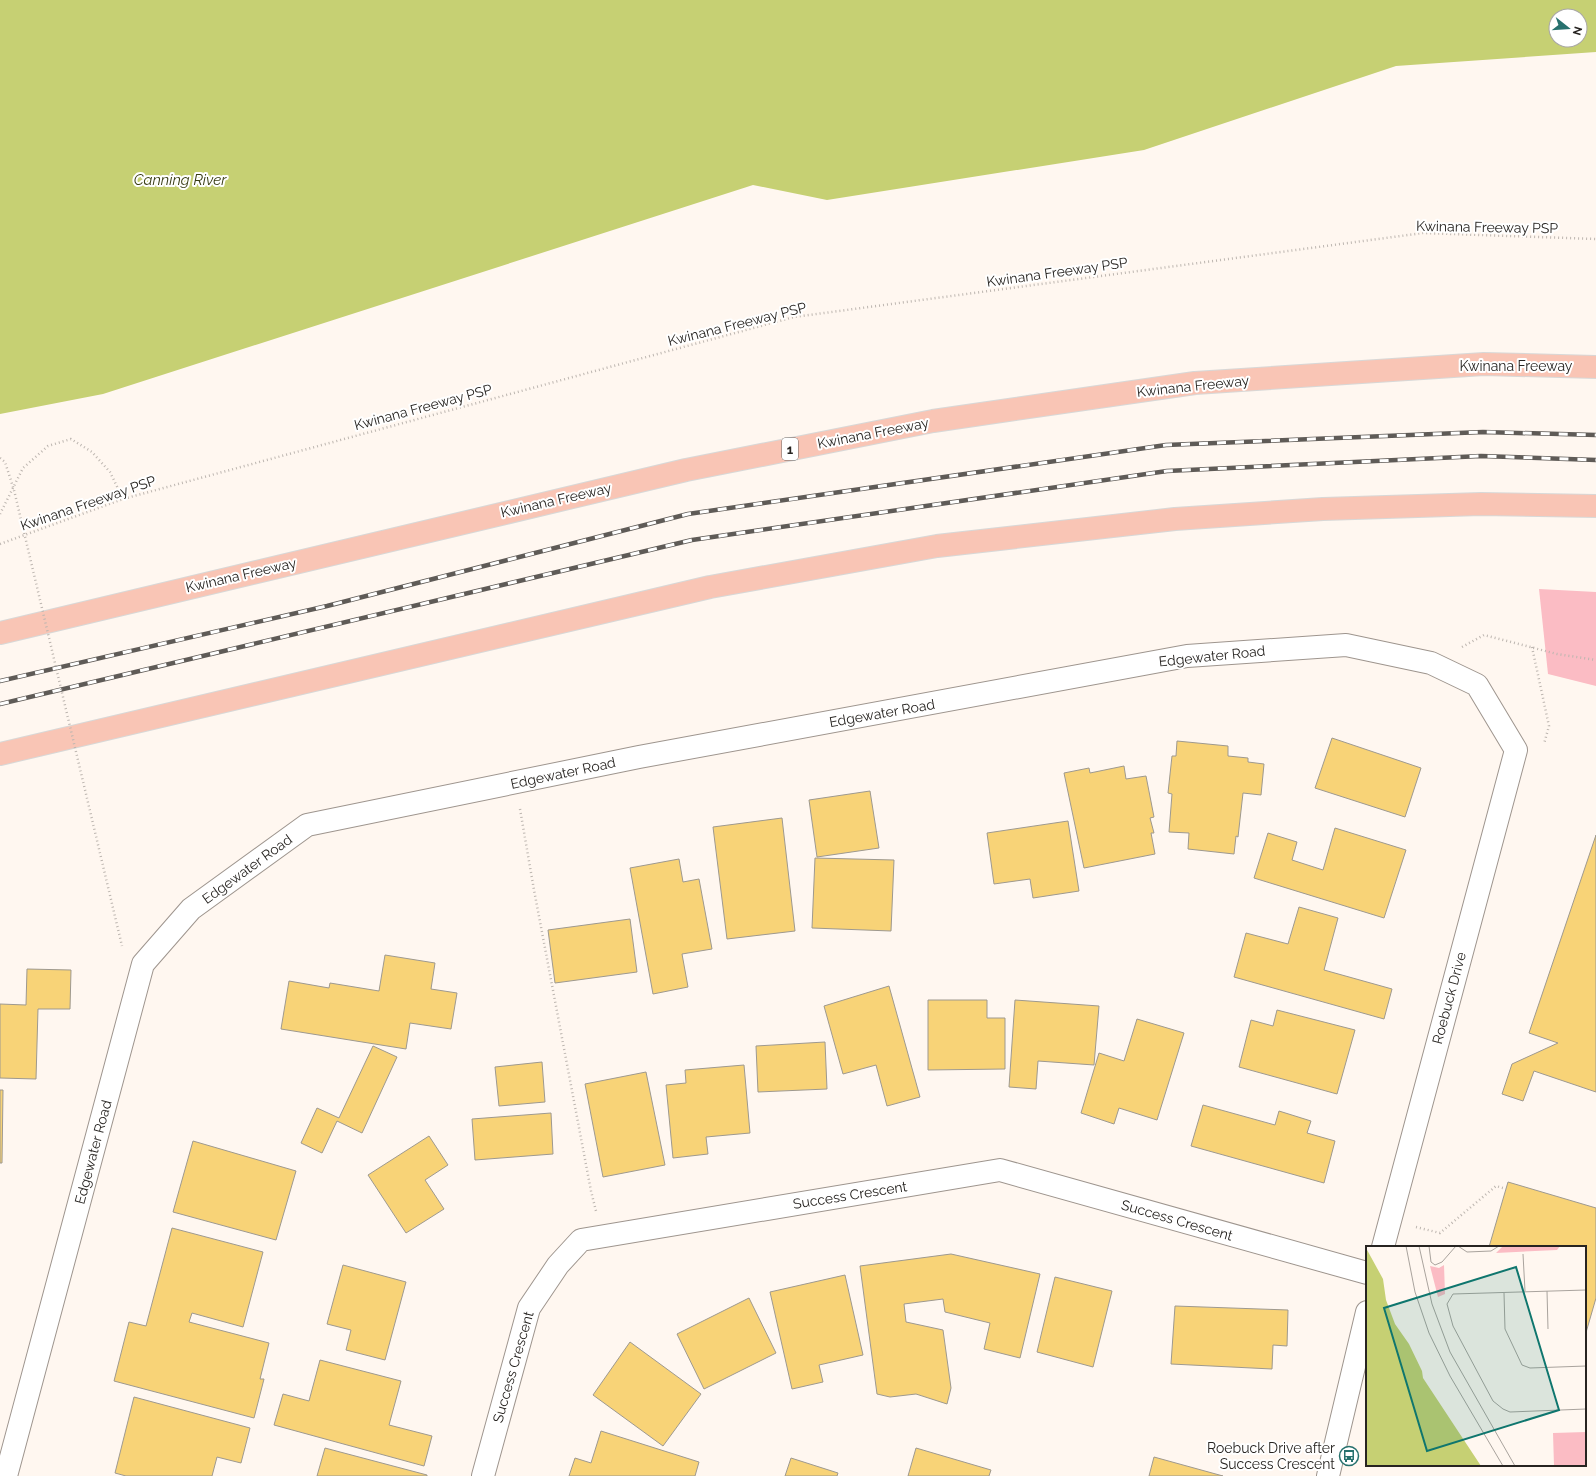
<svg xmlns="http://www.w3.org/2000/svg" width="1596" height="1476" viewBox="0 0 1596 1476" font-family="Raleway,sans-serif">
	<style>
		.green { fill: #fbbcc4 }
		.water { fill: #c6d073; fill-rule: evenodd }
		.building { fill: #f8d377; stroke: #9e998f }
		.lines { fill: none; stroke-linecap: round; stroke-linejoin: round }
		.street-casing { stroke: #9e958e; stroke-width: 24 }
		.highway-casing { stroke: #d8d8d7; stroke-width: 24 }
		.path { stroke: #bdb6b0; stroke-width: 2.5; stroke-dasharray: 1 3; stroke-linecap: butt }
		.street { stroke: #fff; stroke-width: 22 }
		.highway { stroke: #f9c5b5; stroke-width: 22 }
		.rail-casing { stroke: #5f5b57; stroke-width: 4.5 }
		.rail { stroke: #fff; stroke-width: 3; stroke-dasharray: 9; stroke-linecap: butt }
		.path-bridge { stroke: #bdb6b0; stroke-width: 2.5; stroke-dasharray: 1 3; stroke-linecap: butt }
		.labels { text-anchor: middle; stroke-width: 4; stroke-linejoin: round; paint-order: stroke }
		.shield { fill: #fff; stroke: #686664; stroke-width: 1 }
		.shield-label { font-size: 13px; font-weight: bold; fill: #272421 }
		.street-label { font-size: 14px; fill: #272421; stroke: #fff }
		.poi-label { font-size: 14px; fill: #272421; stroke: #fff; text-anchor: end }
		.water-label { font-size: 15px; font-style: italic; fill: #383c14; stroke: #fff }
		.inset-road { fill: none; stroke: #a9a39d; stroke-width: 1 }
		.view { fill: #0f766e; fill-opacity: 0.15; stroke: #0f766e; stroke-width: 2 }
		.inset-edge { fill: none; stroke: #272421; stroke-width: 2 }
	</style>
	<rect width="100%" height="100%" fill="#fff7f0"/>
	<path class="green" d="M1539,589L1596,592V686L1548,674Z"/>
	<path class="water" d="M0,0H1596V52L1396,66L1144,150L827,200L753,185L103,394L0,414ZM1556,16H1580V40H1556Z"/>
	<path class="building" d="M1332,738L1421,768L1405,817L1315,788Z
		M1177,741L1228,746V756L1248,758V762L1264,764L1261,795L1243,793L1238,837L1236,836L1234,854L1188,849L1189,833L1169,832L1172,794L1168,793L1172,756H1176Z
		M1124,766L1126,779L1146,776L1154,817L1150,818L1154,833H1151L1155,854L1084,868L1064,773L1089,768L1090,773Z
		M870,791L879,848L817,857L809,800Z
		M782,818L795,931L727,939L713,827Z
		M1068,821L1079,891L1033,898L1030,879L994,884L987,833Z
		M1335,828L1406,850L1384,918L1254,878L1268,833L1297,842L1292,860L1323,870Z
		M1596,835V1092L1534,1071L1523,1101L1502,1094L1512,1064L1558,1043L1529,1033Z
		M815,858L894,860L891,931L812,928Z
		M679,859L683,882L699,879L712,949L682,954L688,987L653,994L630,868Z
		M1299,907L1338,918L1324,970L1392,989L1384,1019L1234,977L1246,933L1288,944Z
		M630,919L637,972L555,983L548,930Z
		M385,955L435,963L431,989L457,993L451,1029L410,1023L406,1049L281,1029L289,981L329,988L330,983L379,991Z
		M27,969L71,970L70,1009H38L36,1079L0,1078V1004L26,1005Z
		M889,986L920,1097L887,1106L876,1065L843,1074L824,1006Z
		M928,1000H987V1018H1005V1069L928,1070Z
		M1015,1000L1099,1006L1094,1065L1038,1061L1036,1089L1009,1087Z
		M1277,1010L1355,1030L1337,1094L1239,1067L1251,1020L1273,1026Z
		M1137,1019L1184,1033L1157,1120L1119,1108L1114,1124L1081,1113L1099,1053L1124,1061Z
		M825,1042L827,1089L758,1092L756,1046Z
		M373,1046L397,1057L362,1133L337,1121L322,1153L301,1143L317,1108L339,1118Z
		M542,1062L545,1102L499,1106L495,1067Z
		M744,1065L750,1133L706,1137L708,1154L673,1158L666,1085L686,1083L685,1070Z
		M646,1072L665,1165L603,1177L585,1084Z
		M0,1090H3L2,1163H0Z
		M1203,1105L1275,1125L1279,1111L1311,1121L1307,1133L1335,1141L1324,1183L1191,1146Z
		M551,1113L553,1154L475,1160L472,1119Z
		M429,1136L448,1165L425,1180L444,1209L406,1233L368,1175Z
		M193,1141L296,1171L276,1240L173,1212Z
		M1508,1182L1596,1208V1298L1585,1336V1247H1489Z
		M172,1228L263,1252L243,1327L192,1313L189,1322L269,1343L260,1379H264L254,1418L114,1381L129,1322L146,1326Z
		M951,1254L1040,1274L1020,1358L984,1349L990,1323L945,1312L943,1299L904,1304L906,1322L943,1330L951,1388L947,1404L916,1394L890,1397L877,1394L860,1266Z
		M343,1265L406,1282L385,1360L346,1350L351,1330L327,1324Z
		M845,1275L863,1355L819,1365L823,1382L792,1389L770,1292Z
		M1055,1277L1112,1291L1093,1367L1037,1352Z
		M749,1298L776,1353L704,1389L677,1334Z
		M1175,1306L1288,1310L1287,1346L1273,1345L1272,1369L1171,1364Z
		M630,1342L701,1394L663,1446L593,1395Z
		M320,1360L401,1381L389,1425L432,1436L424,1466L274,1425L283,1394L309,1401Z
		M134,1397L250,1428L241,1463L217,1457L212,1476H126L115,1473Z
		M601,1431L699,1462L695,1476H569L575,1458L591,1463Z
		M325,1448L427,1475V1476H317Z
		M916,1448L991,1470L989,1476H908Z
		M1154,1457L1223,1476H1149Z
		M791,1458L838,1473L837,1476H785Z"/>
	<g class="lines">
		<defs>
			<path id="street" d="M6,1476L143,964L191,909L307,825L639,757L1187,656L1346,645L1431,663L1477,685L1516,750L1383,1247
				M483,1476L529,1308L558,1265L581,1240L1000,1170L1367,1273
				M1328,1476L1367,1312"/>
			<path id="highway" d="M0,633L686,470L933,421L1195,383L1484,364L1596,367
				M0,754L710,587L937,546L1175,519L1323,509L1481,504L1596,506"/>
		</defs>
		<use href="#street" class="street-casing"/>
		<use href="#highway" class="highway-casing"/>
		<path class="path" d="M0,514L23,468L48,446L71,439L92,452L110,472L123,499
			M0,544L123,499L794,317L1423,233L1596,239
			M1462,647L1484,635L1557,654L1596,660
			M1532,647L1549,726L1544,744
			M520,809L534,890L591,1191L596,1211
			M1416,1227L1440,1233L1496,1186L1506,1189"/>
		<use href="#street" class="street"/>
		<use href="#highway" class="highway"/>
		<defs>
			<path id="rail" d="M0,681L327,606L688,514L1166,445L1483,432L1596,435
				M0,704L692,540L1167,471L1481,456L1596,460"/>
		</defs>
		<use href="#rail" class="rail-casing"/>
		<use href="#rail" class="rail"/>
		<path class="path-bridge" d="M0,458L5,462L14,490L122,946"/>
	</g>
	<defs>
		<symbol id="bus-ring" viewBox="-11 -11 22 22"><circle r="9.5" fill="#fff" stroke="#27716e" stroke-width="1.5"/><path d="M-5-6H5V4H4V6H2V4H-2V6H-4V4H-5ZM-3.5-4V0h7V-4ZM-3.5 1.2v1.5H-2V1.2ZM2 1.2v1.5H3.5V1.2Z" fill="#27716e"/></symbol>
	</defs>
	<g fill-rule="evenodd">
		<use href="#bus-ring" x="1338" y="1445" width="22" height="22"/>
	</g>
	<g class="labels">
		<rect class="shield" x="782" y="438" width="16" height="22" rx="3"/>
		<g class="shield-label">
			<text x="790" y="454">1</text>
		</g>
		<g class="street-label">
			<text transform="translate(1487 227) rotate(1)" y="5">Kwinana Freeway PSP</text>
			<text transform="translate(1057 272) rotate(-8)" y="5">Kwinana Freeway PSP</text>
			<text transform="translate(737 324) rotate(-14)" y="5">Kwinana Freeway PSP</text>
			<text x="1516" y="371">Kwinana Freeway</text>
			<text transform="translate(1193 386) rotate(-6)" y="5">Kwinana Freeway</text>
			<text transform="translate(423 407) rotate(-15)" y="5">Kwinana Freeway PSP</text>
			<text transform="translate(873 433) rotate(-11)" y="5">Kwinana Freeway</text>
			<text transform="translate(556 500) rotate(-13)" y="5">Kwinana Freeway</text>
			<text transform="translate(88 503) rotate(-19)" y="5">Kwinana Freeway PSP</text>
			<text transform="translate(241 575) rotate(-13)" y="5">Kwinana Freeway</text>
			<text transform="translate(1212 656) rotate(-6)" y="5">Edgewater Road</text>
			<text transform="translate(882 713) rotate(-10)" y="5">Edgewater Road</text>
			<text transform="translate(563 773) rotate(-12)" y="5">Edgewater Road</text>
			<text transform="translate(247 869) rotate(-36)" y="5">Edgewater Road</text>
			<text transform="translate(1449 998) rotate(-75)" y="5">Roebuck Drive</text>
			<text transform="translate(93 1152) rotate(-75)" y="5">Edgewater Road</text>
			<text transform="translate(850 1195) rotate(-9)" y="5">Success Crescent</text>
			<text transform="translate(1177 1220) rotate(16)" y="5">Success Crescent</text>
			<text transform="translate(513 1367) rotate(-74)" y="5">Success Crescent</text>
		</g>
		<g class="poi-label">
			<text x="1335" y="1453">Roebuck Drive after<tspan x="1335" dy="16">Success Crescent</tspan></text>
		</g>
		<g class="water-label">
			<text x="180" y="185">Canning River</text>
		</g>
	</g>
	<g transform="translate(1366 1246)">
		<rect width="220" height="220" fill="#fff7f0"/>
		<path d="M137,0H194L191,4L130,7ZM78,19L79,48L72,51L64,20L73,22ZM220,186V220H188L187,187Z" fill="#fbbcc4"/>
		<path d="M0,2L17,33L20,54L29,78L43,98L56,125L57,132L115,220H0Z" fill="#c6d073"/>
		<path class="inset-road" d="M40,0L49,46L63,87L84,130L137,220M53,0L66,58L84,106L149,220M63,0L65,16L69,19L76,16L90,0M92,0L101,6L125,5L133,0M157,8L159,45M220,44L87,48L81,58L87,80L112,127L127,155L137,163L144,166L220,163M181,45L182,83M138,47L139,83L156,119L164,122L220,120"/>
		<path class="view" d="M150,21L193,164L61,205L18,62Z"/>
		<rect width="220" height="220" class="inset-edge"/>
	</g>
	<g transform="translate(1568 28) rotate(107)"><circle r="19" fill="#ffffff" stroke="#a9a7a6"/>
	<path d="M0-3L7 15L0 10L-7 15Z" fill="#27716e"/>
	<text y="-6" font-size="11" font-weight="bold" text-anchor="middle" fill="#272421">N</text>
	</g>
</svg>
